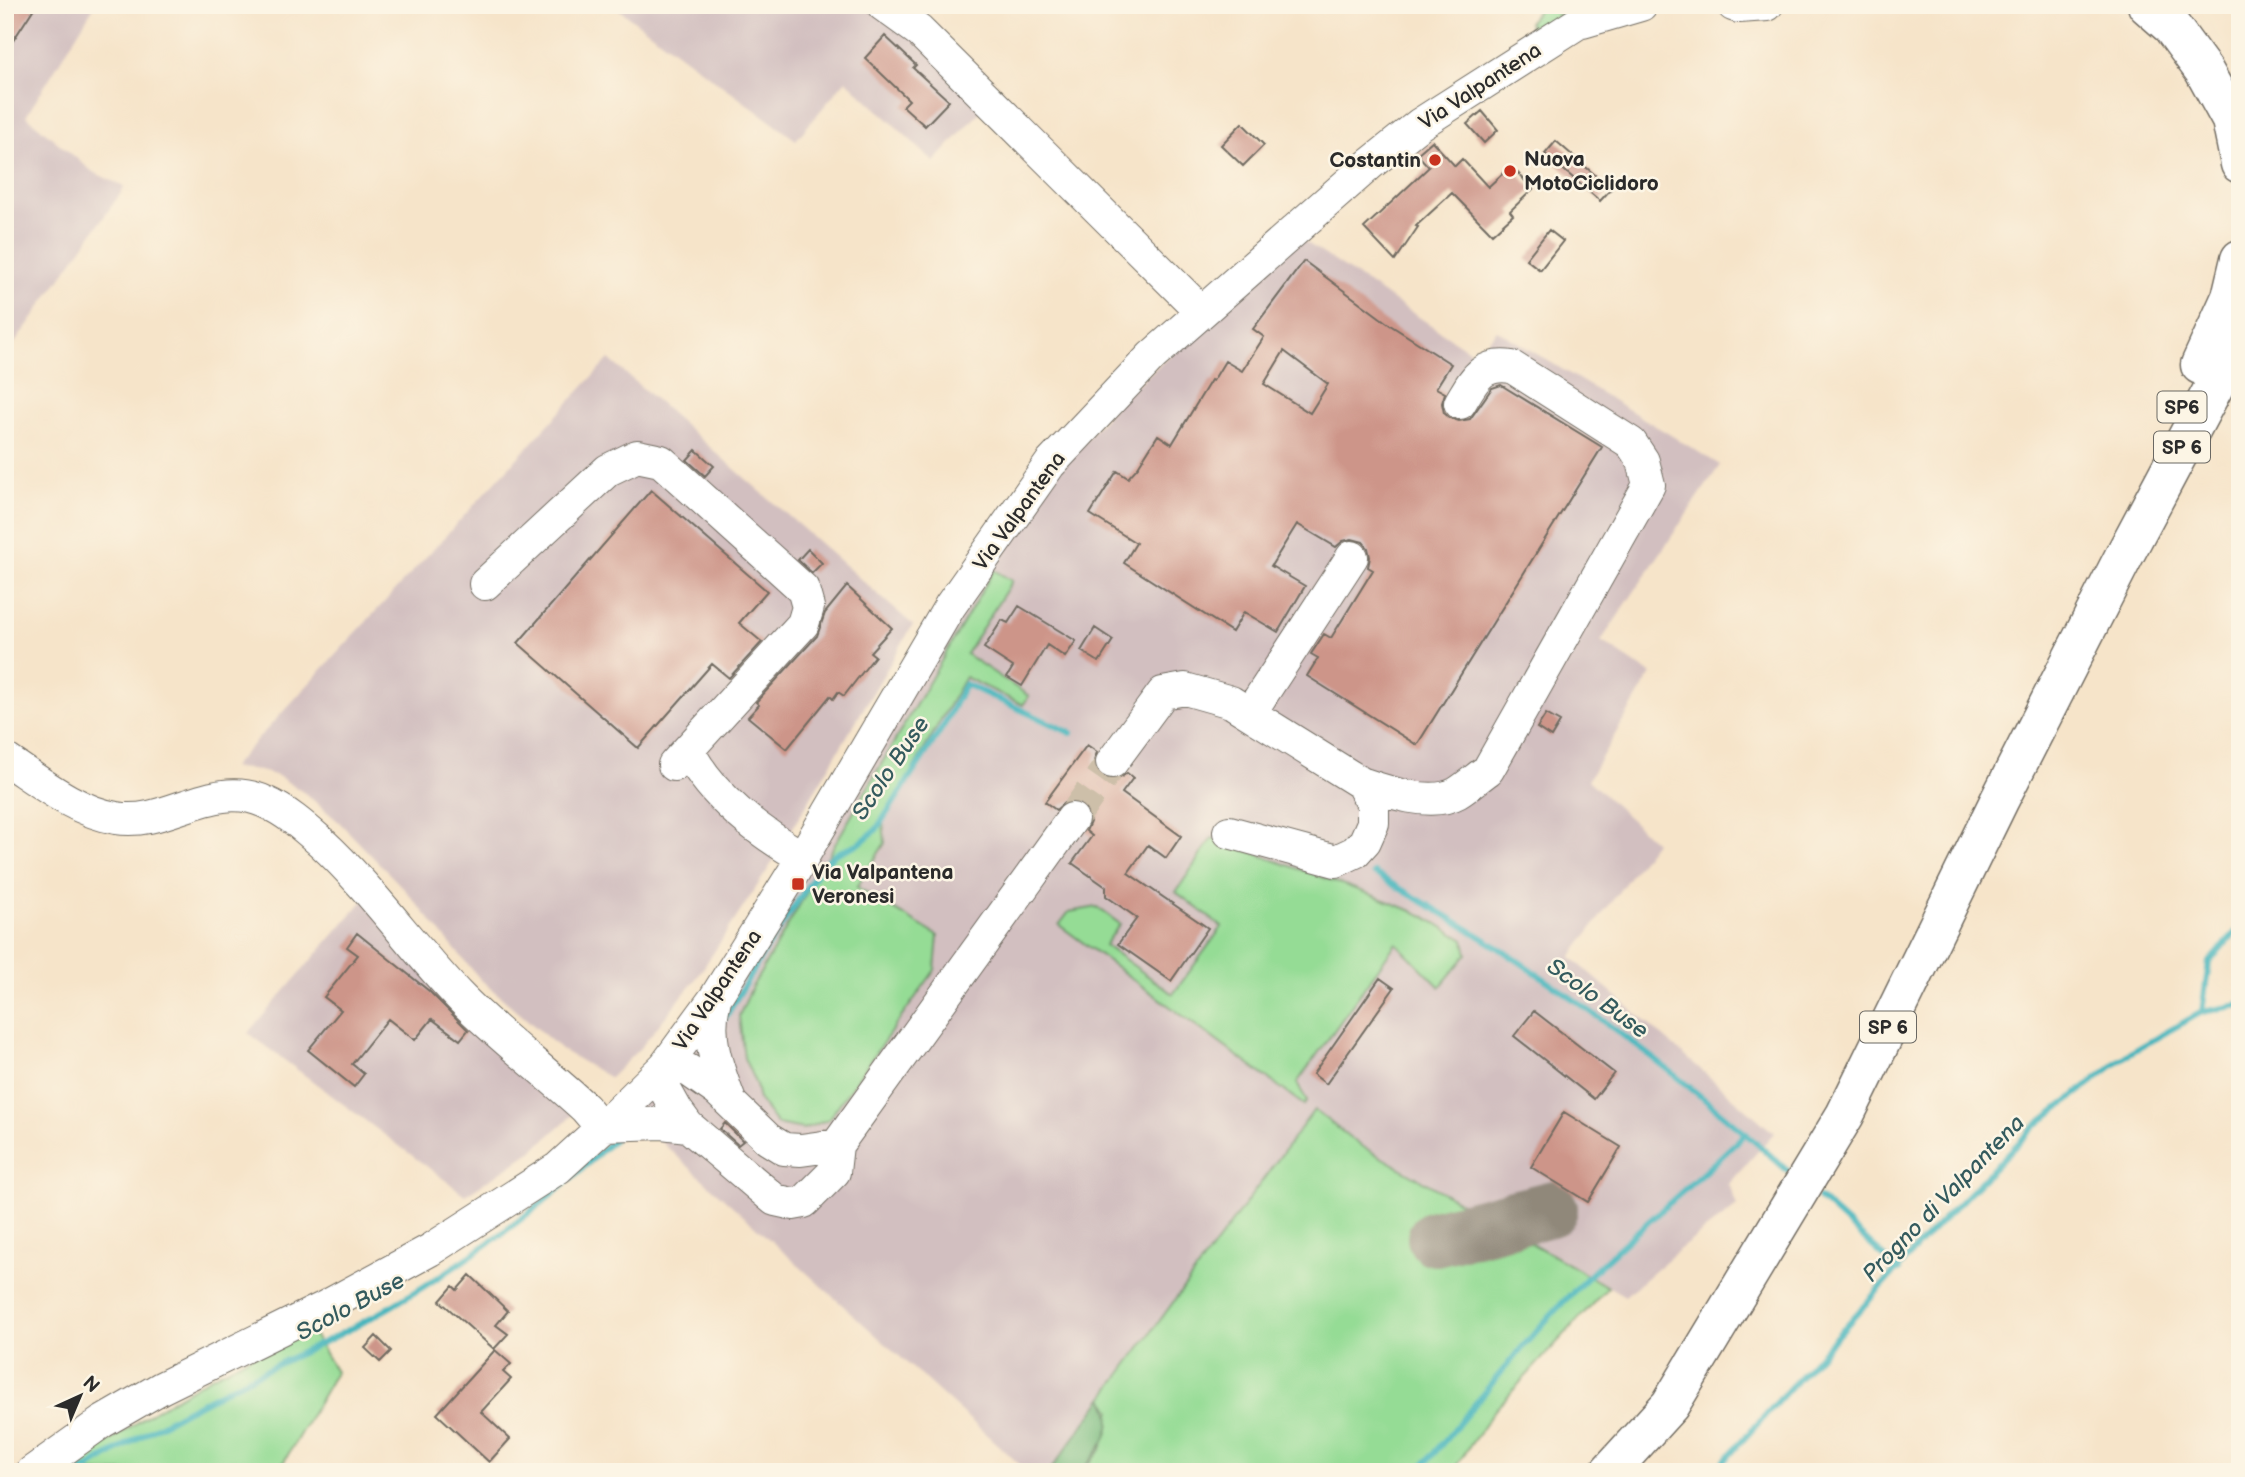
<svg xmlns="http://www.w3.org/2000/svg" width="2245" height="1477" viewBox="0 0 2245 1477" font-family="'Balsamiq Sans',sans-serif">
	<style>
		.industrial { fill: #d2bfc0 }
		.green { fill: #95dc95; stroke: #608460; stroke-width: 2 }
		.forest { fill: #78bc7e; stroke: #527454; stroke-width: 2 }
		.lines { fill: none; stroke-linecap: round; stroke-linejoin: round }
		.stream { stroke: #45b5bd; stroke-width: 6 }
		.taxiway { stroke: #90887a; stroke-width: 56 }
		.building { fill: #cd9589; fill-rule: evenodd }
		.minor-tunnel { stroke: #cdbfa9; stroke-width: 32; stroke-dasharray: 32 16; stroke-linecap: butt }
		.minor-casing { stroke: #726c62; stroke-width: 34 }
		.highway-casing { stroke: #726c62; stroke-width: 41 }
		.minor { stroke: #fff; stroke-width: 32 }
		.highway { stroke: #fff; stroke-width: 38 }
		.poi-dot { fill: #c8321e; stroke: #fcf5e5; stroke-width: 2.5 }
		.labels { text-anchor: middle; stroke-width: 5; stroke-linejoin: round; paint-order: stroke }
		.shield { fill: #fcf5e5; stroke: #6a6863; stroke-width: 2 }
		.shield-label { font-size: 19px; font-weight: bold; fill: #2b2b2b }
		.street-label { font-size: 21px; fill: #2b2b2b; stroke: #fcf5e5 }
		.poi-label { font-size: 21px; font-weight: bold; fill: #2b2b2b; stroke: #fcf5e5; text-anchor: start }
		.water-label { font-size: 23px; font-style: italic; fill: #345b5e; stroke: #fcf5e5 }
	</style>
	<rect width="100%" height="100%" fill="#fcf5e5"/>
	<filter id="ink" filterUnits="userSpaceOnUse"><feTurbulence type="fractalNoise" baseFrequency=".0143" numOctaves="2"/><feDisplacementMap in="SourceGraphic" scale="14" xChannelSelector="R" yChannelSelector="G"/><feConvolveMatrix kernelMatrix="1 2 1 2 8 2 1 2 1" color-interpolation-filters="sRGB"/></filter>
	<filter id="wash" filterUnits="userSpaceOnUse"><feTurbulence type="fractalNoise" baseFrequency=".00686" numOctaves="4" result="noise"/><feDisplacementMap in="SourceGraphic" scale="28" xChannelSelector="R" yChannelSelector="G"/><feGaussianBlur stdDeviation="1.57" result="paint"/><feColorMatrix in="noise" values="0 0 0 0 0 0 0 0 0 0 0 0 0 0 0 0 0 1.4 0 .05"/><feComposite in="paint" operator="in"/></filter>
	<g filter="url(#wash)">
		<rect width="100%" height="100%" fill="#f6e4c9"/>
		<path class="industrial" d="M5,5H95L26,116L93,172L125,187L5,357Z
			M613,5H889L993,98L934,162L846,80L796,140Z
			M1301,239L1476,355L1497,330L1720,465L1601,641L1651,674L1588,780L1655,842L1571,957L1774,1133L1729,1184L1737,1206L1680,1249L1625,1296L1360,1145L1314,1110L1049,1472H1028L629,1113L995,560L1049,482L1122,398Z
			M609,359L913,625L769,868L698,976L642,1046L610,1078L562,1050L480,979L406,891L339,822L306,794L278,776L252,769L231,768Z
			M367,896L587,1102L531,1152L465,1195L248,1033Z"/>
		<path class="green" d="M1543,5H1556L1557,16L1570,5H1584L1531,36L1529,21Z
			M994,570L1012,581L966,654L1029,696L1023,705L965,677L883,822L885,843L857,887L938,936L935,970L828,1120L803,1129L777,1124L759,1100L756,1085L744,1058L739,1016L752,987Z
			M1212,838L1375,896L1422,915L1464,940L1467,954L1440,987L1396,943L1297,1083L1307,1101L1304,1105L1059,925L1069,912L1097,907L1120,924L1105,945L1173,994L1222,927L1176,892Z
			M1314,1110L1360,1145L1608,1287L1493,1412L1452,1472H1080L1101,1450L1111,1411L1103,1398Z
			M309,1326L336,1372L278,1472H65L151,1413L207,1379Z"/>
		<path class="forest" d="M1103,1398C1121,1427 1100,1450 1080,1472H1049Z"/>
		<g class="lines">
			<path class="stream" d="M1374,873C1415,898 1457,921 1497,947C1596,1012 1699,1091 1788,1171
				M2202,1012L2209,962L2240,927
				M725,1018L768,945L822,865L835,854L860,843L876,830L944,725L965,684L1071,733
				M1819,1198L1899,1270
				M82,1472C127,1443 173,1417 220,1393C265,1369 312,1349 358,1325C450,1275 538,1212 614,1139
				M1418,1472C1474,1408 1524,1339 1585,1280C1637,1229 1694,1184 1746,1133
				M1714,1472L1928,1235L2035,1126L2128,1054L2202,1012L2240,1005"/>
			<path class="taxiway" d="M1435,1238L1550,1209"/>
		</g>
		<g id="blocks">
			<path class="building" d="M5,5H36L5,53Z
				M885,36L916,65L913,68L949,101L925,126L903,106L909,100L865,58Z
				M1482,111L1498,130L1484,143L1467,124Z
				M1242,123L1264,145L1243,166L1221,145Z
				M1432,141L1455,166L1462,159L1488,187L1511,166L1533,189L1510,211L1513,215L1492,234L1452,193L1416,226L1418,227L1395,261L1364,228L1429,167L1417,154Z
				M1556,141L1611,189L1600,201L1545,154Z
				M1549,230L1563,241L1540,270L1526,259Z
				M1304,261L1390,325L1451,364L1436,388L1445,393L1442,403L1444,413L1450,418L1459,421L1470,419L1492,388L1501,385L1602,447L1417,745L1307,676L1318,658L1311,654L1324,634L1331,638L1373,570L1368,567L1370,557L1368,548L1363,542L1352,539L1343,541L1336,547L1297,524L1271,566L1305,586L1278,632L1244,612L1232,632L1124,563L1136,543L1090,514L1117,471L1128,478L1138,467L1158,435L1172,444L1211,380L1213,381L1225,361L1242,371L1264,337L1253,329ZM1284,351L1328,384L1310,413L1264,384Z
				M696,450L714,466L705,476L687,460Z
				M651,490L767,591L739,623L762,642L729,678L712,664L638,748L518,643Z
				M808,549L822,563L812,573L798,560Z
				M847,586L892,628L870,652L875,656L844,696L838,692L833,699L830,696L787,749L748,717L759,705L756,702L817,636L825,613Z
				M1019,606L1076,641L1065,657L1047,645L1022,686L1007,677L1013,667L984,648L1002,620L1008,623Z
				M1095,628L1113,640L1099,662L1081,651Z
				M1546,714L1560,722L1551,737L1537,728Z
				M1087,745L1097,752L1094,761L1095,769L1101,776L1111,780L1120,778L1127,773L1133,778L1122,793L1181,836L1166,858L1148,845L1128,873L1208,928L1171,981L1118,944L1137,918L1106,896V887L1072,863L1092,836L1086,831L1090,822L1088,811L1083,805L1075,801L1064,803L1056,810L1045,802Z
				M357,933L429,991L468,1030L460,1040L432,1019L415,1040L388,1019L352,1064L364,1074L354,1087L308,1050L341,1010L324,997L358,955L347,947Z
				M1380,978L1394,988L1326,1084L1313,1074Z
				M1534,1011L1614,1073L1594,1099L1514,1036Z
				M1564,1112L1621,1147L1588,1202L1531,1167Z
				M725,1123L743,1141L738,1145L720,1129Z
				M470,1275L508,1311L496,1325L508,1334L494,1349L440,1301L453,1286L457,1290Z
				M376,1336L391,1351L380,1362L365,1348Z
				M495,1350L511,1364L503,1372L511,1379L481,1412L510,1439L489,1462L437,1414Z"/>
		</g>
	</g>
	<g filter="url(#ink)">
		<use href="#blocks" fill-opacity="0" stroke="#726c62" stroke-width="2"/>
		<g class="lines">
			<path class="minor-tunnel" d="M1072,819L1112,762"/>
			<defs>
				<path id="minor" d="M883,5L919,31L1202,312
					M1733,5L1739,7L1767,5
					M1583,22L1641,5
					M485,584L608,470L637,456L661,461L803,589L808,607L803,624L674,765
					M1250,713L1352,557
					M688,751C714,798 756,830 802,857
					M5,759C40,782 75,811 116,818C168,827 212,778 265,802C286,811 304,827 321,842C373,890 413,949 462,999C501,1038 545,1071 585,1108L602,1128
					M1112,762L1163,693L1185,689L1231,702L1361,783L1373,804V823L1365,841L1355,852L1336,861L1229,832
					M1361,783C1387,792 1432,807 1457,793C1468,786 1478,777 1488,770L1649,485L1643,461L1631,443L1512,367C1481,362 1474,380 1460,403
					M715,999C705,1036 717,1067 730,1101
					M665,1066L663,1086L677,1111L688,1126L775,1200L793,1204L804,1202L834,1172L837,1145L1072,819
					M665,1066L688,1070L718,1091L768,1139L784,1149L801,1150L837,1145
					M605,1125L662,1123L688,1126
					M32,1472L102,1422L161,1388L323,1308L430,1250L558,1168L605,1125L665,1066L715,998L795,870L950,606L1050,464L1152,356L1370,164L1420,124L1578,23L1601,5"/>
				<path id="highway" d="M2147,5L2171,26L2204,71L2231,120L2240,164
					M2200,365L2231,297L2240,259
					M1609,1472L1670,1405L1845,1115L1999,801L2124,556L2240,338"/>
			</defs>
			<use href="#minor" class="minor-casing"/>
			<use href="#highway" class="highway-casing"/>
			<use href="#minor" class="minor"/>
			<use href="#highway" class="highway"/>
		</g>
	</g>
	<g class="poi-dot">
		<circle cx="1435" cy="160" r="7"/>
		<circle cx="1510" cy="171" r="7"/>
		<rect x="791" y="877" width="14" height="14" rx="3.5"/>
	</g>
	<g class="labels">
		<g class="shield">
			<rect x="2157.5" y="391.5" width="49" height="31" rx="5"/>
			<rect x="2154" y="431.5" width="56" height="31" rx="5"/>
			<rect x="1860" y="1011.5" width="56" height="31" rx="5"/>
		</g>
		<g class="shield-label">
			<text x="2182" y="414">SP6</text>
			<text x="2182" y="454">SP 6</text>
			<text x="1888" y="1034">SP 6</text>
		</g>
		<g class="street-label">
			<text transform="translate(1480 86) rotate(-33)" y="7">Via Valpantena</text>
			<text transform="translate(1019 511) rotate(-54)" y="7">Via Valpantena</text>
			<text transform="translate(717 990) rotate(-56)" y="7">Via Valpantena</text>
		</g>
		<g class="poi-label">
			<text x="1524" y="166">Nuova<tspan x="1524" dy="24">MotoCiclidoro</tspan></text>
			<text x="1421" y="167" text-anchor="end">Costantin</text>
			<text x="812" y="879">Via Valpantena<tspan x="812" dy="24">Veronesi</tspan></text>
		</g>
		<g class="water-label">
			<text transform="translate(890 768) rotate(-56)" y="8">Scolo Buse</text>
			<text transform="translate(1598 998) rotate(36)" y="8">Scolo Buse</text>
			<text transform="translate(1943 1198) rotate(-46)" y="8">Progno di Valpantena</text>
			<text transform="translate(350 1306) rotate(-28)" y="8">Scolo Buse</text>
		</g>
	</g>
	<rect width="2245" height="1477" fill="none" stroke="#fcf5e5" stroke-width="28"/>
	<g transform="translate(80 1396) rotate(44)" stroke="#fcf5e5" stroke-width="5" paint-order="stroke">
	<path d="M0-5L12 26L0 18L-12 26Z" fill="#2b2b2b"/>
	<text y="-10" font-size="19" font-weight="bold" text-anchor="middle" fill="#2b2b2b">N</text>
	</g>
</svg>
